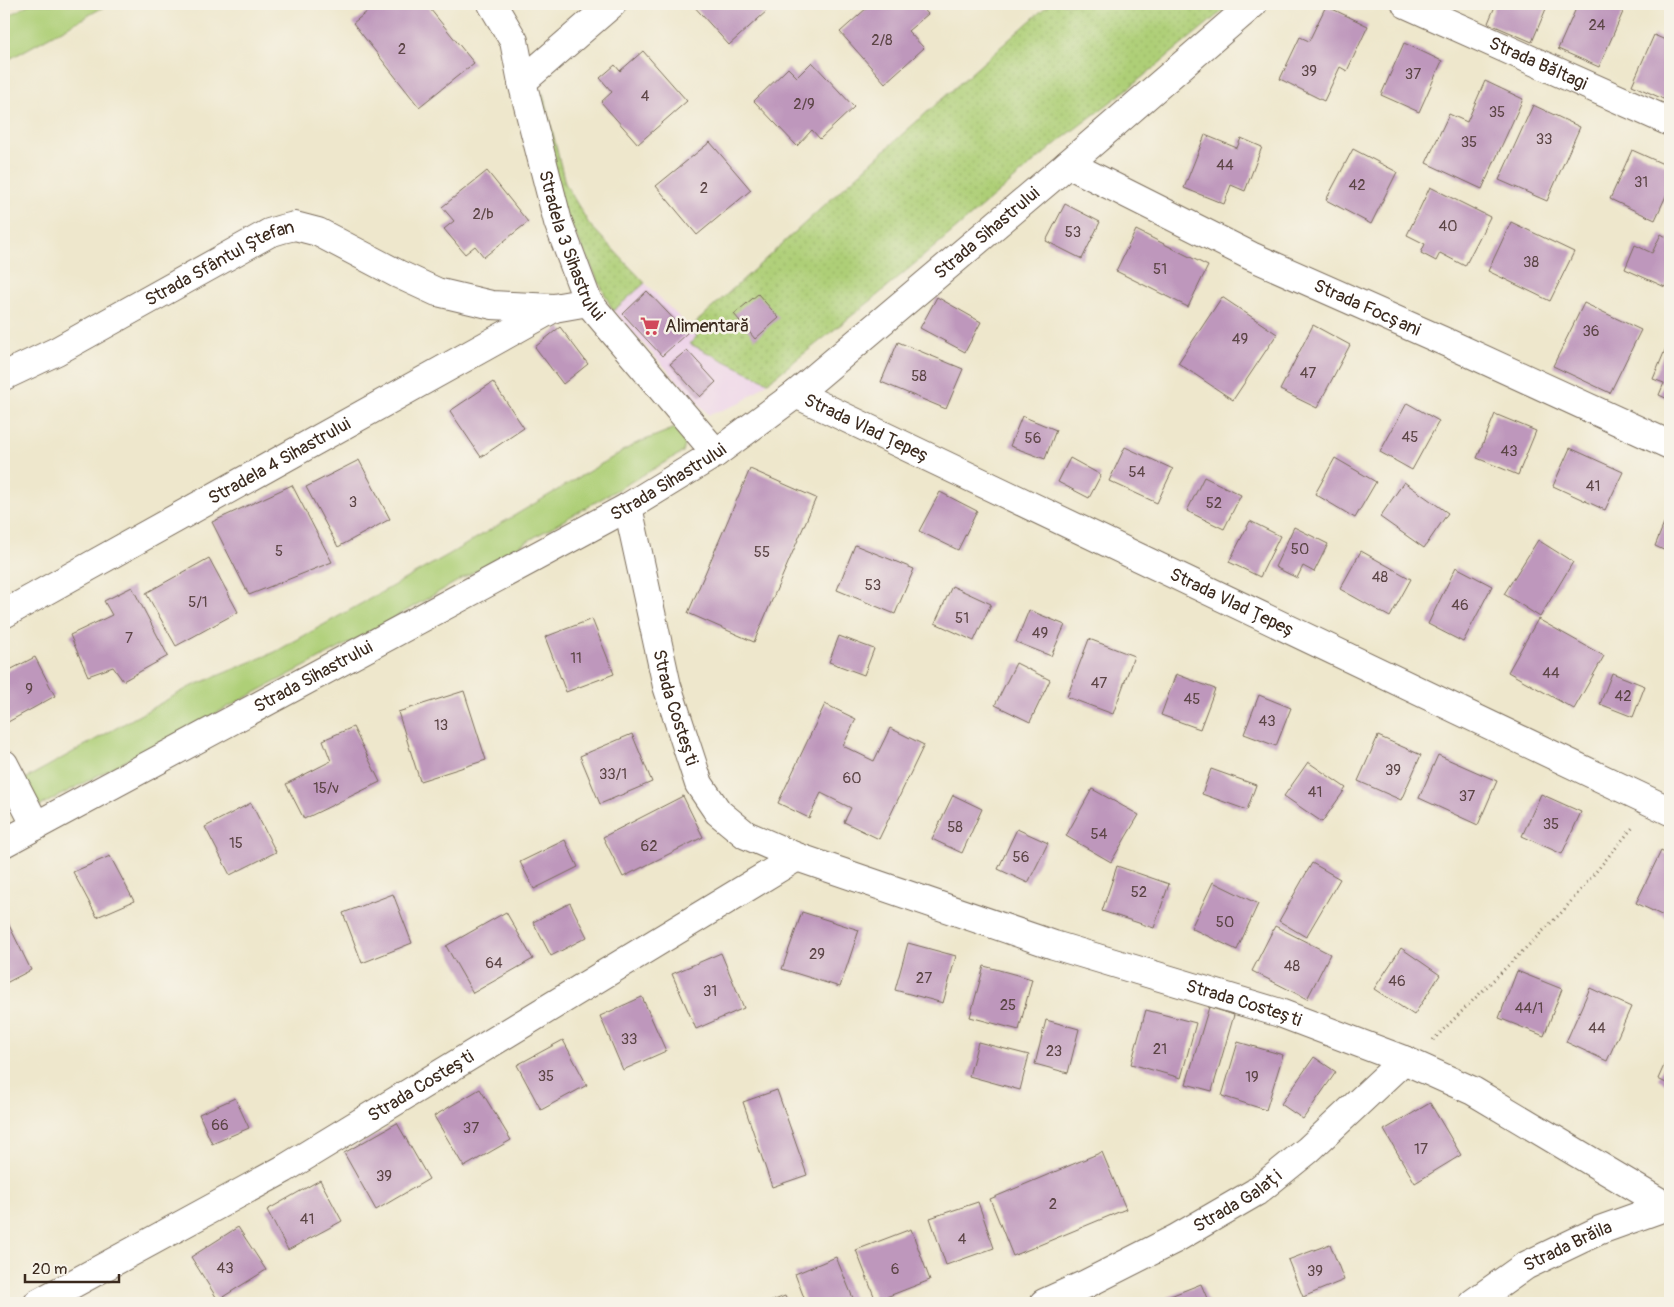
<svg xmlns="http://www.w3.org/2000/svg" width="1674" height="1307" viewBox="0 0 1674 1307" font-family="Pangolin,sans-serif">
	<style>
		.built { fill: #edd1e9 }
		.grass { fill: #aecf77; stroke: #747c4a }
		.park { fill: url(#park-dots); stroke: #747c4a }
		.building { fill: #be97bc }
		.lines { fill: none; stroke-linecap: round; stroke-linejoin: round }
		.minor-casing { stroke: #7a6c5b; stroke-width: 30 }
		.path { stroke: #7a6c5b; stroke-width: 3; stroke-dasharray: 1 4; stroke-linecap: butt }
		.minor { stroke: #fff; stroke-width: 28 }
		.labels { text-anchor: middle; stroke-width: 5; stroke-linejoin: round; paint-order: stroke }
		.number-label { font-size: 15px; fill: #5c4546 }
		.street-label { font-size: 18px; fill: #3b2a1e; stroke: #f7f3e8 }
		.poi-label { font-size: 18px; fill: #3b2a1e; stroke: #f7f3e8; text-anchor: start }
	</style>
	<defs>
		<pattern id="park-dots" width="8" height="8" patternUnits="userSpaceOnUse" patternTransform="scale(1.25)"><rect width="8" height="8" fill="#aecf77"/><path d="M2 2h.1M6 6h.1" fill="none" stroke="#97b266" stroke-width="1.8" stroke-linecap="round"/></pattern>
	</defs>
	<rect width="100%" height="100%" fill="#f7f3e8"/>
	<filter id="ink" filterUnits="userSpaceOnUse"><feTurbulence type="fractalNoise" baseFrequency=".02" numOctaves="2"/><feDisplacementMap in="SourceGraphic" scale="10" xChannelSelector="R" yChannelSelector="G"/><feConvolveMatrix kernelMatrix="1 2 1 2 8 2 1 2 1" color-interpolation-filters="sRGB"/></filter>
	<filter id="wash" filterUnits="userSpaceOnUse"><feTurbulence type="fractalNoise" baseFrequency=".0096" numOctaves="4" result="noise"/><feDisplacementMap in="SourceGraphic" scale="20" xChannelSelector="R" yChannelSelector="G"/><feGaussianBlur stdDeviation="1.12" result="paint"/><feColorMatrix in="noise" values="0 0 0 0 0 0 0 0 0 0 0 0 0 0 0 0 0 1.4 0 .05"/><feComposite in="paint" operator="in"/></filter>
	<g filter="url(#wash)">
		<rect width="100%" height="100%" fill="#eee7cc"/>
		<path class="built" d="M645,283L698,336L690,343L768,382L741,403L709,415L613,311Z"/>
		<path class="grass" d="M29,4H109L4,62V19Z
			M678,427L686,441L683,452L355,640L40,806L23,780L188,688L275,652L448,555L635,444Z"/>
		<path class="park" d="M1049,4H1231L1129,88L1059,141L873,299L768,382L690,344L697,336L690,328L897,139Z
			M543,93L565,183L589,224L645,283L613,311L562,206L538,99Z"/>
		<g id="blocks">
			<path class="building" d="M377,4H426L474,63L419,107L353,23Z
				M692,4H762L768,10L729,45Z
				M866,4H919L928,14L908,31L924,48L885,83L840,32L868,7Z
				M1496,4H1548L1532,42L1488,23Z
				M1578,4H1604L1623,12L1599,67L1558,49Z
				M1326,6L1368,26L1347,71L1340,67L1324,101L1280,79L1300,37L1309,41Z
				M1654,35L1670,42V102L1632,85Z
				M1404,43L1442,61L1419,112L1381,95Z
				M643,51L687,101L638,144L601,102L612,92L600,78L615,65L620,71Z
				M812,62L854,107L820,139L812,130L797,146L754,101L788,68L797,77Z
				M1485,81L1523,99L1482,189L1426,163L1449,114L1467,122Z
				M1533,105L1580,127L1547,201L1499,180Z
				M1205,135L1237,148L1241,138L1262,147L1245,191L1231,185L1224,204L1184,188Z
				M710,142L751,190L697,235L656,186Z
				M1353,149L1397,172L1371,224L1326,200Z
				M1632,150L1670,167V187L1655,220L1610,199Z
				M487,171L528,222L484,257L475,246L465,254L444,229L454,221L442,207Z
				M1430,187L1490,217L1465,266L1440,253L1436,261L1421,253L1425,244L1407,235Z
				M1065,204L1100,222L1082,259L1046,241Z
				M1511,222L1574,252L1550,301L1488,271Z
				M1136,230L1208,266L1188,307L1116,271Z
				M1661,234L1670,239V276L1665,287L1625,269L1635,245L1652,253Z
				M647,291L687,333L662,356L623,314Z
				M758,294L779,318L755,339L734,314Z
				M937,297L981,322L965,352L920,328Z
				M1222,297L1277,334L1233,400L1178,363Z
				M1584,303L1641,330L1610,393L1553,366Z
				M1313,325L1350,345L1317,408L1280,390Z
				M560,327L588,364L563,384L535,347Z
				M898,342L963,369L946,409L881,382Z
				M1668,343L1670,344V400L1659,395L1664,383L1653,379Z
				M687,350L716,382L700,397L670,364Z
				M493,382L524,428L481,457L450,411Z
				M1407,403L1439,421L1412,470L1380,452Z
				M1495,414L1536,431L1518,475L1477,458Z
				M1022,416L1056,430L1045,459L1010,446Z
				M1125,447L1173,469L1157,503L1109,481Z
				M1570,448L1623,472L1605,510L1553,486Z
				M1070,458L1101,475L1089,498L1058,482Z
				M1335,458L1376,482L1355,518L1315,494Z
				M359,460L390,519L338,547L306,487Z
				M750,469L816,498L754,642L688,613Z
				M1204,477L1241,495L1224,529L1187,511Z
				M1404,482L1448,513L1424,548L1380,517Z
				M292,485L332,562L249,595L212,522Z
				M940,492L977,511L958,550L919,531Z
				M1670,509V553L1655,546Z
				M1250,521L1280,536L1260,577L1229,562Z
				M1294,527L1328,544L1314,572L1303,566L1297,578L1275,567Z
				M1538,540L1573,562L1540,617L1504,594Z
				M855,545L914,569L895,614L837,590Z
				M1361,551L1411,579L1390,617L1340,589Z
				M209,558L238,612L176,646L146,593Z
				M1456,567L1492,586L1463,642L1428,624Z
				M952,586L991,604L974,641L935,623Z
				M132,587L168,656L123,681L113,667L88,676L70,635L112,615L104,601Z
				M1029,610L1065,625L1051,656L1016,642Z
				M592,619L614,674L566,692L545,637Z
				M1538,619L1604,656L1574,709L1508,672Z
				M839,636L874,649L864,675L829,662Z
				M1089,639L1134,656L1113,714L1067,697Z
				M35,657L55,696L8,722L4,712V673Z
				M1016,663L1050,680L1030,722L995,705Z
				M1612,673L1645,686L1633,717L1600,704Z
				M1176,674L1215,689L1200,729L1161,715Z
				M464,691L486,760L420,781L398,712Z
				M1259,695L1291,708L1276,746L1244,734Z
				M825,704L856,719L843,746L874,761L890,728L924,745L879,839L844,822L851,808L821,793L809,818L778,803Z
				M353,727L380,782L304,819L286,784L331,761L323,740Z
				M632,734L652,782L600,804L580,756Z
				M1378,736L1421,755L1401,800L1358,781Z
				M1438,755L1497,781L1478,825L1419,798Z
				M1308,762L1346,788L1322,822L1284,796Z
				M1211,769L1256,785L1247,810L1202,794Z
				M1092,789L1139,815L1111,862L1066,836Z
				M1541,794L1581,812L1562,854L1522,836Z
				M953,795L982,809L962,853L932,839Z
				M683,796L703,837L623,877L603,837Z
				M251,803L276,852L230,875L205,827Z
				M1017,829L1048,843L1028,883L998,869Z
				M565,840L578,867L534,889L520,862Z
				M1661,851L1670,856V919L1636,903Z
				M110,856L134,901L97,917L73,872Z
				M1312,863L1340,879L1306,937L1279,921Z
				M1117,866L1169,884L1154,928L1102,911Z
				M1213,882L1258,904L1237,950L1191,928Z
				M393,894L412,943L362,963L343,913Z
				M570,903L587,937L551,956L533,922Z
				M506,912L533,959L473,993L446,946Z
				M802,912L859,930L840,987L782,969Z
				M5,917L31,970L4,984V918Z
				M1275,926L1330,954L1307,999L1252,971Z
				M908,943L956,956L943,1003L895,990Z
				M1401,948L1440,975L1414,1015L1374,989Z
				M721,953L744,1008L696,1029L672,974Z
				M984,966L1032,979L1019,1030L970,1017Z
				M1517,971L1562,989L1544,1036L1499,1018Z
				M1590,988L1631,1007L1607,1061L1566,1042Z
				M642,997L666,1051L623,1070L600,1016Z
				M1209,1007L1234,1015L1212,1091L1186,1084Z
				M1146,1010L1196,1023L1181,1078L1131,1064Z
				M1046,1020L1079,1029L1068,1073L1035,1064Z
				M563,1040L587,1085L541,1110L517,1065Z
				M978,1042L1029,1055L1020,1090L969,1076Z
				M1238,1042L1283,1055L1266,1110L1222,1096Z
				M1670,1052V1085L1658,1079Z
				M1314,1057L1336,1072L1303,1119L1281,1104Z
				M480,1089L511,1140L464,1167L434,1116Z
				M777,1090L807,1175L772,1187L743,1102Z
				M235,1098L249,1128L212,1144L199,1114Z
				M1430,1103L1461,1155L1415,1183L1384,1130Z
				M397,1123L429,1179L376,1210L344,1153Z
				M1102,1152L1126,1209L1013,1256L990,1199Z
				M320,1180L342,1221L288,1250L267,1210Z
				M978,1202L994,1248L946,1265L930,1218Z
				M238,1227L266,1270L218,1300L191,1257Z
				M911,1229L930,1280L876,1301L856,1250Z
				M1330,1244L1344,1280L1303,1297L1288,1260Z
				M836,1257L855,1303H806L795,1274Z
				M1201,1284L1209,1303H1153Z
				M785,1296L788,1303H767Z"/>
		</g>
	</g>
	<g filter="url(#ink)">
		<use href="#blocks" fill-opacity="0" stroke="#7a6c5b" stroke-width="1"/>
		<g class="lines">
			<defs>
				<g id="minor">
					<path id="s1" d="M492,4L514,41L522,82L558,222L588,302L716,453"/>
					<path id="s2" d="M1406,4L1670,122"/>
					<path d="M522,82L612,4"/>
					<path id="s3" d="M1068,164L1251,256L1450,344L1670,445"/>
					<path id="s4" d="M4,376L57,351L269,233L282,229L295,226L318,232L398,274L437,292L492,305L554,308L588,302"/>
					<path id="s5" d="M796,394L1670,811"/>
					<path id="s6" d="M628,507L667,686L699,784L718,812L746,835L797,857L1054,945L1280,1013L1404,1060L1473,1091L1666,1206"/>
					<path id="s7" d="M4,614L554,308"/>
					<path d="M4,764L36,826"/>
					<path id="s8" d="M4,843L628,507L716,453L796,394L1068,164L1253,4"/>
					<path id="s9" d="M38,1303L284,1169L797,857"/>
					<path id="s10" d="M1044,1303L1086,1284L1175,1239L1256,1192L1308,1150L1404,1060"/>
					<path id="s11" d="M1473,1303L1525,1266L1600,1230L1670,1205"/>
				</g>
			</defs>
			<use href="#minor" class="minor-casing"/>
			<path class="path" d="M1433,1040L1563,911L1634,826"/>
			<use href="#minor" class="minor"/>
		</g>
	</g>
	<defs>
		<symbol id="supermarket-bare" viewBox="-9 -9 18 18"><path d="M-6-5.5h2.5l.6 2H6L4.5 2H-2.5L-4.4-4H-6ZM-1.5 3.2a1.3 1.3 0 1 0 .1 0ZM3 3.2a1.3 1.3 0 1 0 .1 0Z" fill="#d1495b" stroke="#f7f3e8" stroke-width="2.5" paint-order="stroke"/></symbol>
	</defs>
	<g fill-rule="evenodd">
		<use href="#supermarket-bare" x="636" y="312" width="28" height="28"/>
	</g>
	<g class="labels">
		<g class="number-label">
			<text x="1597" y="30">24</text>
			<text x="882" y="45">2/8</text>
			<text x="402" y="54">2</text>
			<text x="1309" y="76">39</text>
			<text x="1413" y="79">37</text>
			<text x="645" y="101">4</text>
			<text x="804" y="109">2/9</text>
			<text x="1497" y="117">35</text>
			<text x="1544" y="144">33</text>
			<text x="1469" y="147">35</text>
			<text x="1225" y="170">44</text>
			<text x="1641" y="187">31</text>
			<text x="1357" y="190">42</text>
			<text x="704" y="193">2</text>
			<text x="483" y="219">2/b</text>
			<text x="1448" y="231">40</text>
			<text x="1073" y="237">53</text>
			<text x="1531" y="267">38</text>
			<text x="1160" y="274">51</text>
			<text x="1591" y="336">36</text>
			<text x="1240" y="344">49</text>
			<text x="1308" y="378">47</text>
			<text x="919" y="381">58</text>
			<text x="1410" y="442">45</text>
			<text x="1033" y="443">56</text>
			<text x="1509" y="456">43</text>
			<text x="1137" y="477">54</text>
			<text x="1593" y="491">41</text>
			<text x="353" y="507">3</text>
			<text x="1214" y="508">52</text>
			<text x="1300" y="554">50</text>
			<text x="279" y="556">5</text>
			<text x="762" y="557">55</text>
			<text x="1380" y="582">48</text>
			<text x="873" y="590">53</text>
			<text x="198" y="607">5/1</text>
			<text x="1460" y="610">46</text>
			<text x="962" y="623">51</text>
			<text x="1040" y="638">49</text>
			<text x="129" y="643">7</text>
			<text x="576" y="663">11</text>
			<text x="1551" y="678">44</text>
			<text x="1099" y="688">47</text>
			<text x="29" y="694">9</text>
			<text x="1623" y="701">42</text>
			<text x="1192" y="704">45</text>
			<text x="1267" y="726">43</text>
			<text x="441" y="730">13</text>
			<text x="1393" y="775">39</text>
			<text x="613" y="779">33/1</text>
			<text x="852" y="783">60</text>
			<text x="326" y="793">15/v</text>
			<text x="1315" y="797">41</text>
			<text x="1467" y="801">37</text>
			<text x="1551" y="829">35</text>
			<text x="955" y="832">58</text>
			<text x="1099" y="839">54</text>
			<text x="236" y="848">15</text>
			<text x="649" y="851">62</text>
			<text x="1021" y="862">56</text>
			<text x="1139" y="897">52</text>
			<text x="1225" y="927">50</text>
			<text x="817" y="959">29</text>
			<text x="494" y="968">64</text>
			<text x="1292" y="971">48</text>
			<text x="924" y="983">27</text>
			<text x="1397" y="986">46</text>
			<text x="710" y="996">31</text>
			<text x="1008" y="1010">25</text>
			<text x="1529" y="1013">44/1</text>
			<text x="1597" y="1033">44</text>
			<text x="629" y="1044">33</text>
			<text x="1160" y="1054">21</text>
			<text x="1054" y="1056">23</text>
			<text x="546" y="1081">35</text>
			<text x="1252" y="1082">19</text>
			<text x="220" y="1130">66</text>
			<text x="471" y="1133">37</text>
			<text x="1421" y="1154">17</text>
			<text x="384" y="1181">39</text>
			<text x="1053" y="1209">2</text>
			<text x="307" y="1224">41</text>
			<text x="962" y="1244">4</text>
			<text x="225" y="1273">43</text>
			<text x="895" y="1274">6</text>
			<text x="1315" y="1276">39</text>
		</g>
		<g class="street-label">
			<text dy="6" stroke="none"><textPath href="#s2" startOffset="145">Strada Băltagi</textPath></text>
			<text dy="6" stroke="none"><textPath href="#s8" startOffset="1161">Strada Sihastrului</textPath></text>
			<text dy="6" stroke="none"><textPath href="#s1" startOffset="256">Stradela 3 Sihastrului</textPath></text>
			<text dy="6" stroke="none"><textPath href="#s4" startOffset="244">Strada Sfântul Ștefan</textPath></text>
			<text dy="6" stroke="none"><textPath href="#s3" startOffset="332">Strada Focșani</textPath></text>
			<text dy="6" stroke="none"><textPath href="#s5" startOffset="79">Strada Vlad Țepeș</textPath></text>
			<text dy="6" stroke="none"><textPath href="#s7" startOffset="315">Stradela 4 Sihastrului</textPath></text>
			<text dy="6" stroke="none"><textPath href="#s8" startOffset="756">Strada Sihastrului</textPath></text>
			<text dy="6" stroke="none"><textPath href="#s5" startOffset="484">Strada Vlad Țepeș</textPath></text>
			<text dy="6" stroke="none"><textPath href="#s8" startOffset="351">Strada Sihastrului</textPath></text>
			<text dy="6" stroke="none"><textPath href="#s6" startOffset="206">Strada Costești</textPath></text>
			<text dy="6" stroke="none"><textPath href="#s6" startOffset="882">Strada Costești</textPath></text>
			<text dy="6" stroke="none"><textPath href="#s9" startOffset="440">Strada Costești</textPath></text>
			<text dy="6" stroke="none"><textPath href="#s10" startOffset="219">Strada Galați</textPath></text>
			<text dy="6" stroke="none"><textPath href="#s11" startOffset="111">Strada Brăila</textPath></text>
		</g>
		<g class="poi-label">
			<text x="665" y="332">Alimentară</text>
		</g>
	</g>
	<rect width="1674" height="1307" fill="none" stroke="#f7f3e8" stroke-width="20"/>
	<path d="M25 1274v8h94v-8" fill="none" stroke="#3b2a1e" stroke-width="2.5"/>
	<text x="32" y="1274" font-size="15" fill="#3b2a1e" stroke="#f7f3e8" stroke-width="4" paint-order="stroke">20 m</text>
</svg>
